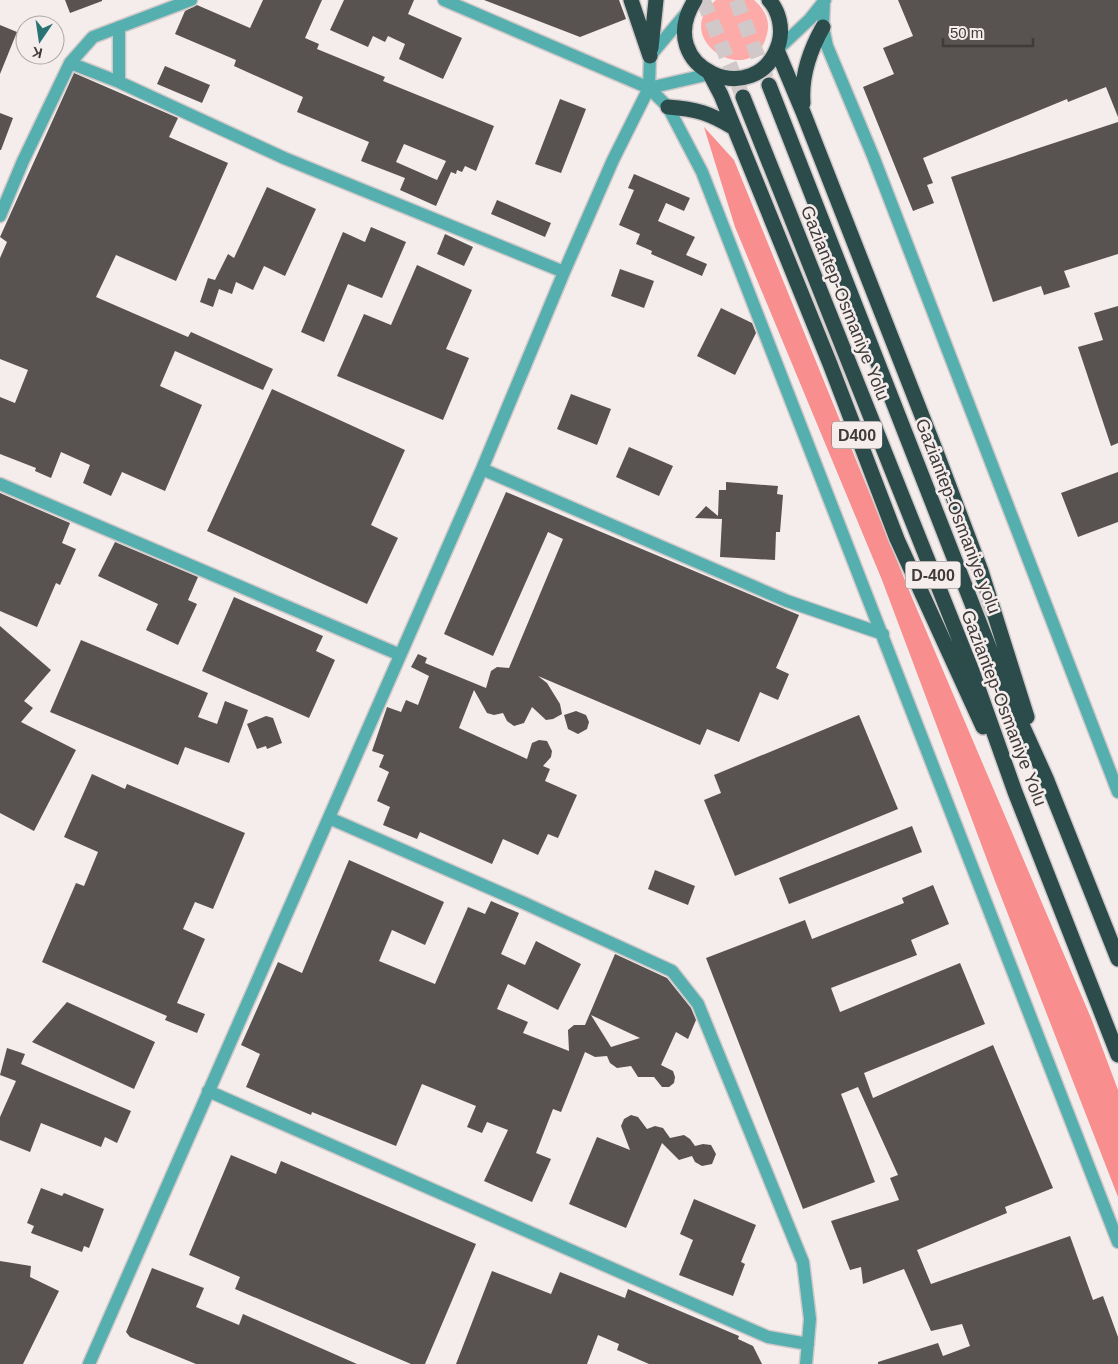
<svg xmlns="http://www.w3.org/2000/svg" width="1118" height="1364" viewBox="0 0 1118 1364" font-family="Arial,sans-serif">
	<style>
		.green { fill: #fdaba9 }
		.forest { fill: #f88e8e }
		.building { fill: #585251; fill-rule: evenodd }
		.lines { fill: none; stroke-linecap: round; stroke-linejoin: round }
		.highway-tunnel { stroke: #d1c9c9; stroke-width: 15; stroke-dasharray: 15 8; stroke-linecap: butt }
		.street-casing { stroke: #d1c9c9; stroke-width: 15 }
		.highway-casing { stroke: #d1c9c9; stroke-width: 18 }
		.street { stroke: #56afaf; stroke-width: 12 }
		.highway { stroke: #2c4c4c; stroke-width: 15 }
		.labels { text-anchor: middle; stroke-width: 5; stroke-linejoin: round; paint-order: stroke }
		.shield { fill: #f5edec; stroke: #767070; stroke-width: 1 }
		.shield-label { font-size: 16px; font-weight: bold; fill: #3f3b3b }
		.street-label { font-size: 18px; fill: #3f3b3b; stroke: #f5edec }
	</style>
	<rect width="100%" height="100%" fill="#f5edec"/>
	<path class="green" d="M716,0H754C764,9 771,20 767,34C753,93 667,39 716,0Z"/>
	<path class="forest" d="M704,127L734,160L913,600L1091,1018L1118,1090V1197L995,881L882,580L735,227Z"/>
	<path class="building" d="M65,0H102V1L70,13Z
		M263,0H322L305,38L319,44L317,49L385,77L383,81L494,126L476,171L465,166L462,172L457,170L456,174L451,172L436,206L400,190L405,178L361,161L369,142L297,112L303,97L234,66L236,60L175,34L185,11L197,5L250,28ZM404,144L446,161L437,180L396,162Z
		M344,0H414L408,14L462,38L443,79L399,59L405,44L388,36L385,42L373,36L368,47L330,30Z
		M484,0H619L626,19L580,37Z
		M898,0H1118V117L1106,87L1068,102L1067,99L923,158L933,183L927,185L934,203L913,211L863,87L894,74L883,48L913,36Z
		M0,25L17,32L0,74Z
		M165,66L210,85L202,103L157,84Z
		M74,73L178,118L169,137L228,163L176,281L116,255L96,297L188,337L191,332L273,369L263,390L175,351L160,386L202,405L165,491L122,472L111,496L83,483L90,465L61,452L51,478L35,471L36,468L0,454V397L15,403L28,370L0,359V258L7,242L0,237Z
		M560,99L586,109L561,173L535,164Z
		M0,113L13,118L1,150H0Z
		M1118,122V254L1064,271L1070,287L1044,295L1041,286L993,302L951,177Z
		M634,174L690,198L684,211L666,203L658,221L695,237L686,255L707,264L702,276L651,254L652,251L636,244L640,234L619,225L634,190L628,188Z
		M267,187L316,209L285,276L264,266L253,290L236,282L232,294L219,289L213,307L200,302L208,278L215,280L228,254L234,258Z
		M497,200L551,223L545,237L491,214Z
		M371,227L406,242L382,298L348,284L324,342L301,332L343,232L365,242Z
		M445,234L473,247L464,266L437,254Z
		M417,265L472,290L446,349L469,358L443,420L337,376L364,314L391,325Z
		M620,269L654,281L644,308L611,296Z
		M1118,306V443L1111,446L1078,347L1103,340L1094,313Z
		M721,308L752,323L756,333L735,375L697,356Z
		M272,389L405,450L371,525L398,538L367,604L207,531Z
		M571,394L611,409L597,445L557,429Z
		M629,447L673,466L659,496L616,477Z
		M1118,472V522L1078,537L1061,493Z
		M726,482L778,486L777,494L783,495L780,532H776L775,560L720,557L722,519L695,518L706,506L718,516L719,490H726Z
		M506,492L799,615L776,668L789,674L778,700L760,692L739,742L707,729L700,745L538,676L547,683L560,704L562,714L553,719L546,720L532,707L524,723L514,726L507,721L503,713L494,715L487,713L474,690L459,728L527,759L532,743L539,740L547,741L552,751L551,757L543,766L550,769L545,781L577,795L558,838L548,834L538,855L503,839L492,864L420,832L417,839L383,825L390,807L377,801L389,772L379,767L384,755L372,751L387,707L401,712L406,700L418,705L429,676L411,667L418,654L427,658L425,663L486,688L491,671L497,667L509,668L563,539L548,532L493,656L444,634Z
		M0,493L70,523L62,543L76,549L60,585L56,583L37,627L0,611Z
		M115,542L198,577L188,600L197,604L178,645L146,630L158,604L98,576Z
		M234,597L323,636L316,651L335,660L309,718L202,671Z
		M0,626L51,670L24,701L33,708L21,722L76,750L34,831L0,813Z
		M81,640L208,693L198,717L217,724L225,701L248,710L229,763L185,747L178,765L50,712Z
		M576,711L586,715L589,722L587,729L578,734L568,729L564,715Z
		M859,715L898,809L735,876L704,800L721,793L714,775Z
		M266,716L273,718L282,743L267,749L266,746L257,749L247,724Z
		M92,774L125,789L127,784L245,833L213,909L195,902L183,929L205,939L177,1003L205,1014L197,1033L165,1020L167,1016L42,962L76,883L84,886L98,852L64,837Z
		M912,826L922,852L789,904L779,878Z
		M349,860L444,902L425,945L392,930L379,961L435,984L468,907L485,914L491,901L519,913L501,954L525,965L536,941L581,964L558,1010L508,984L497,1009L528,1022L523,1033L569,1051L568,1030L574,1025H585L615,954L667,978L691,1008L696,1020L688,1039L676,1032L661,1065L673,1071L675,1077L674,1083L669,1087H662L654,1077H638L631,1066L617,1068L610,1063L607,1056L595,1057L585,1052L561,1112L553,1109L536,1153L551,1159L532,1202L484,1181L508,1130L487,1122L482,1133L467,1127L476,1106L422,1084L396,1146L312,1112L311,1115L246,1087L260,1054L241,1045L278,962L302,973ZM591,1015L640,1038L611,1047Z
		M655,870L695,886L688,905L648,889Z
		M933,885L949,924L911,940L917,955L831,988L840,1012L960,963L985,1024L864,1073L873,1098L993,1045L1053,1188L1005,1207L1007,1213L917,1250L931,1284L1070,1236L1093,1300L1103,1296L1118,1337V1364H878V1362L938,1343L943,1356L970,1346L962,1324L931,1331L904,1269L863,1284L861,1267L850,1270L831,1221L899,1200L890,1178L898,1175L858,1087L841,1094L875,1182L803,1209L706,958L805,920L812,939L904,903L902,898Z
		M67,1002L155,1042L134,1089L32,1042Z
		M7,1048L25,1054L21,1064L131,1111L117,1143L105,1137L101,1147L41,1123L30,1152L0,1140V1117L16,1081L0,1075Z
		M631,1115L638,1117L647,1129L655,1126L663,1128L670,1138L684,1135L690,1139L695,1146L703,1144L711,1145L716,1154L712,1164L702,1166L695,1162L692,1156L679,1160L662,1143L626,1228L569,1204L597,1137L630,1150L621,1126L624,1119Z
		M231,1155L276,1174L281,1161L476,1244L425,1364H411L235,1289L240,1277L189,1255Z
		M41,1188L62,1196L64,1193L104,1209L89,1248L84,1246L82,1252L31,1233L34,1226L27,1223Z
		M694,1199L756,1225L741,1262L745,1264L733,1296L679,1275L693,1240L680,1234Z
		M0,1261L31,1266L30,1277L59,1291L23,1364H0Z
		M152,1268L204,1288L196,1307L239,1325L243,1314L357,1364H196L130,1337L126,1332Z
		M492,1271L551,1294L560,1272L625,1298L628,1289L739,1336L738,1339L753,1346L762,1364H649L617,1350L619,1344L598,1335L587,1364H456Z"/>
	<g class="lines">
		<path class="highway-tunnel" d="M703,0L743,97
			M736,0L769,85"/>
		<defs>
			<path id="street" d="M444,0L649,88L710,74
				M824,0L823,27L827,46L873,156L1118,792
				M688,11L650,56L649,88L668,107L702,172L1118,1242
				M777,50L810,19L825,0
				M70,63L119,82L284,158L564,272
				M119,82V27
				M0,216L23,161L70,63L93,37L191,0
				M482,469L787,601L883,634
				M0,484L398,654
				M329,818L524,903L672,971L698,1004L803,1262L810,1319L806,1364
				M208,1091L768,1337L808,1344
				M89,1364L482,469L564,272L613,160L649,88"/>
			<path id="highway" d="M631,0L650,56
				M695,0C651,69 758,113 779,43C783,28 779,11 769,0
				M651,48L656,0
				M777,50L803,112L935,449L981,571L1027,717
				M710,74L721,95L830,364L897,539L983,727
				M769,85L1003,683L1046,778L1118,959
				M743,97L972,671L1015,792L1118,1055
				M803,103C801,77 810,50 823,27
				M668,107C696,109 710,113 734,128"/>
		</defs>
		<use href="#street" class="street-casing"/>
		<use href="#highway" class="highway-casing"/>
		<use href="#street" class="street"/>
		<use href="#highway" class="highway"/>
	</g>
	<g class="labels">
		<g class="shield">
			<rect x="832" y="421.5" width="50" height="27" rx="4"/>
			<rect x="905.5" y="561.5" width="55" height="27" rx="4"/>
		</g>
		<g class="shield-label">
			<text x="857" y="441">D400</text>
			<text x="933" y="581">D-400</text>
		</g>
		<g class="street-label">
			<text transform="translate(845 303) rotate(68)" y="6">Gaziantep-Osmaniye Yolu</text>
			<text transform="translate(958 516) rotate(69)" y="6">Gaziantep-Osmaniye yolu</text>
			<text transform="translate(1004 708) rotate(69)" y="6">Gaziantep-Osmaniye Yolu</text>
		</g>
	</g>
	<g transform="translate(40 40) rotate(193)"><circle r="24" fill="#f5edec" stroke="#aca6a5"/>
	<path d="M0-4L9 19L0 12L-9 19Z" fill="#287373"/>
	<text y="-8" font-size="14" font-weight="bold" text-anchor="middle" fill="#3f3b3b">K</text>
	</g>
	<path d="M943 38v8h90v-8" fill="none" stroke="#3f3b3b" stroke-width="2.5"/>
	<text x="950" y="38" font-size="15" fill="#3f3b3b" stroke="#f5edec" stroke-width="4" paint-order="stroke">50 m</text>
</svg>
